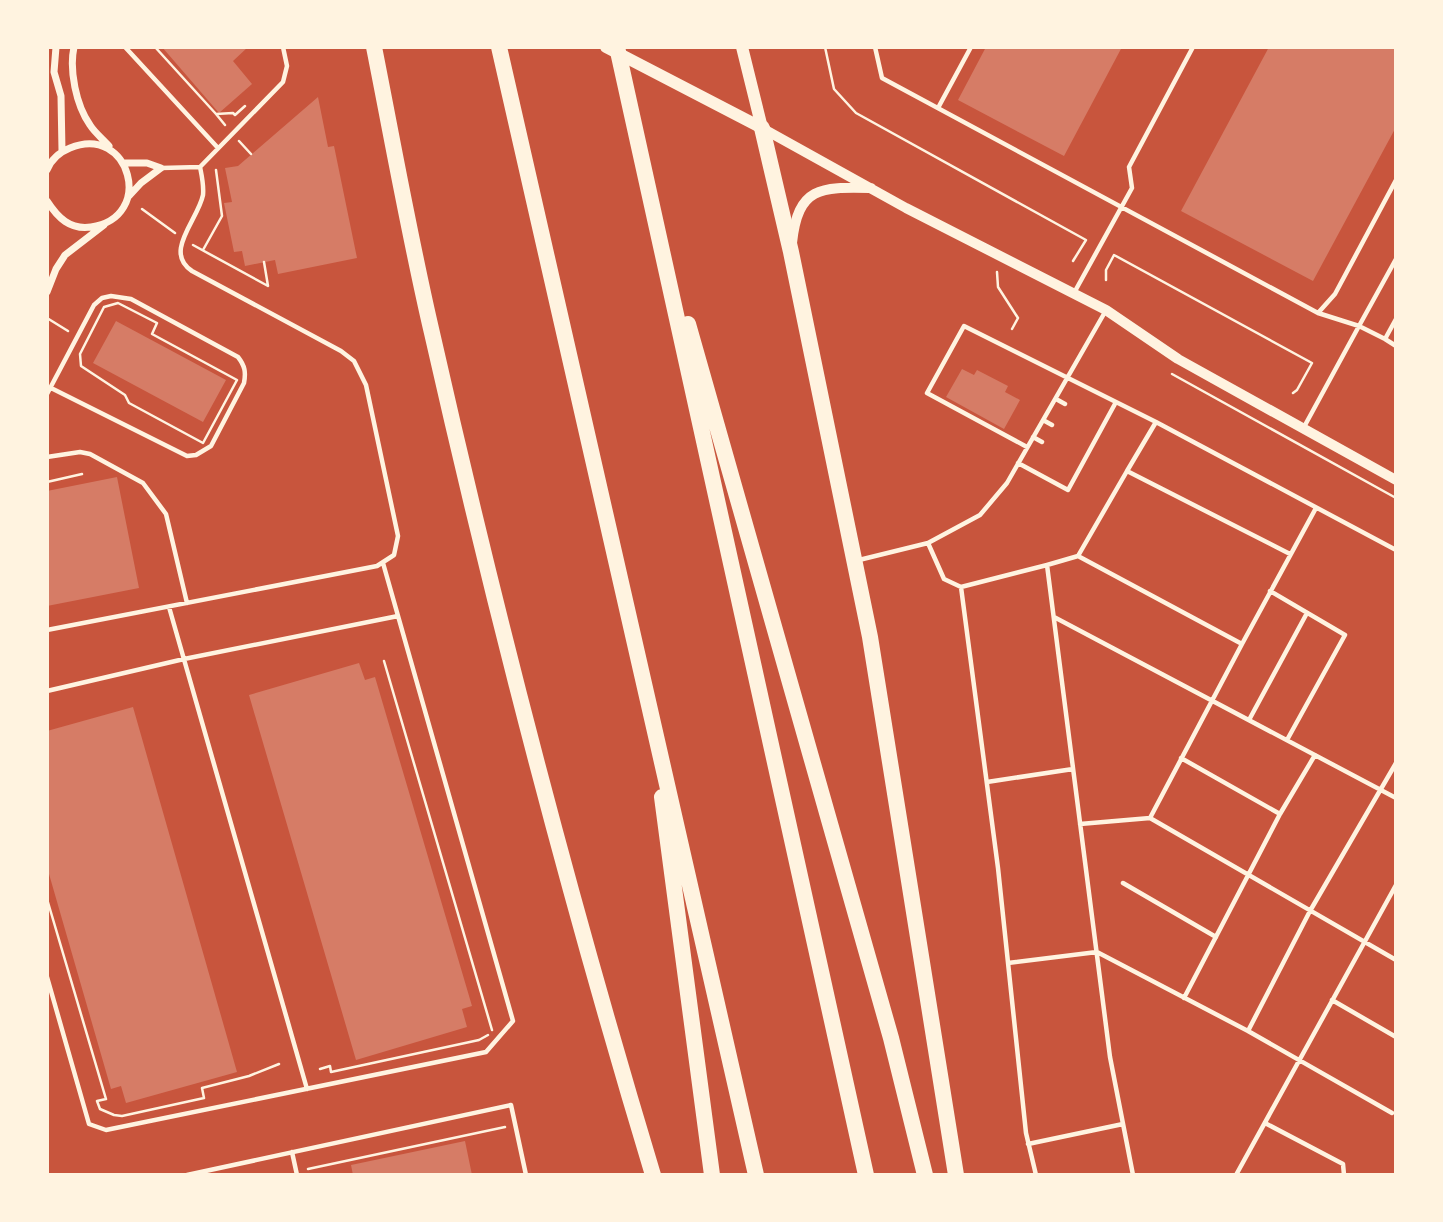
<svg xmlns="http://www.w3.org/2000/svg" width="1443" height="1222" viewBox="0 0 1443 1222" font-family="Ubuntu,sans-serif">
	<style>
		.building { fill: #d67c66 }
		.lines { fill: none; stroke-linecap: round; stroke-linejoin: round }
		.path { stroke: #fff3e0; stroke-width: 2.5 }
		.service { stroke: #fff3e0; stroke-width: 4.5 }
		.minor { stroke: #fff3e0; stroke-width: 7 }
		.tertiary { stroke: #fff3e0; stroke-width: 10 }
		.secondary { stroke: #fff3e0; stroke-width: 12 }
		.motorway { stroke: #fff3e0; stroke-width: 16 }
	</style>
	<rect width="100%" height="100%" fill="#c8553d"/>
	<path class="building" d="M162,47H248L233,61L252,84L219,113Z
		M986,47H1122L1064,156L958,100Z
		M1269,47H1396V127L1313,281L1181,211Z
		M318,97L328,147L334,146L357,258L278,274L275,260L245,266L242,251L234,252L224,203L232,202L225,168L238,166Z
		M116,321L226,380L203,422L93,363Z
		M962,369L974,375L977,370L1008,386L1005,392L1020,400L1004,429L946,397Z
		M117,477L139,588L47,606V491Z
		M359,663L365,680L375,677L472,1006L462,1009L467,1027L356,1060L249,695Z
		M133,707L237,1072L126,1103L121,1086L111,1089L47,867V731Z
		M465,1141L472,1175H353L351,1165Z"/>
	<g class="lines">
		<path class="path" d="M155,47L216,114L233,113L235,115L245,106
			M825,47L834,89L856,113L1086,240L1073,261
			M216,114L225,125
			M239,141L251,154
			M142,209L175,233
			M193,245L268,286L264,262
			M203,250L222,216L216,170
			M997,272L998,287L1018,318L1012,329
			M1106,280V270L1114,255L1312,363L1297,390L1293,393
			M118,303L157,323L152,334L237,380L203,443L129,403L125,395L81,366L80,354L104,307Z
			M47,318L68,331
			M1172,374L1396,498
			M47,482L82,474
			M384,661L492,1030
			M47,899L106,1099L97,1101L100,1109L114,1115L122,1116L204,1098L202,1088L249,1076L279,1064
			M320,1069L330,1066L331,1072L479,1040L488,1035
			M308,1169L505,1127"/>
		<path class="service" d="M125,47L218,148
			M875,47L882,78L1318,313L1359,326L1396,259
			M938,108L971,47
			M161,168L200,167L283,82L287,66L283,47
			M1074,293L1132,188L1129,167L1193,47
			M1318,313L1335,294L1396,180
			M1396,319L1385,339L1396,346
			M47,394L94,305L102,298L111,296L131,299L238,357C245,366 246,372 244,383L211,446L196,455L187,456L51,388
			M1056,399L1065,404
			M1043,420L1052,425
			M1156,422L1127,471L1290,554
			M1304,427L1359,326L1385,339
			M1033,437L1042,442
			M1027,447L927,393L964,326L1156,422L1396,550
			M47,457L80,452L90,454L143,483L166,514L187,603
			M1018,463L1068,490L1116,402
			M928,543L944,579L961,587L1047,565L1110,1057L1133,1175
			M1078,556L1127,471
			M859,560L928,543L980,515L1007,483L1105,312
			M1047,565L1078,556L1242,644L1316,508
			M961,587L998,868L1026,1133L1036,1175
			M1270,591L1345,635L1287,740
			M169,607L307,1089
			M1054,617L1396,798
			M47,630L377,566L394,555L398,536L366,385L354,361L341,351L192,271C163,252 198,220 203,195C204,185 202,177 200,167
			M47,691L184,659L398,616
			M1249,720L1307,613
			M1181,758L1280,814L1315,755
			M987,782L1073,769
			M1150,818L1396,960
			M1080,824L1150,818L1242,644
			M1123,883L1216,937
			M1008,963L1097,952L1248,1031
			M47,977L89,1124L106,1130L486,1052L513,1021L383,563
			M1184,998L1280,814
			M1332,1000L1396,1037
			M1392,1113L1248,1031L1310,911L1396,763
			M1265,1123L1343,1164L1344,1175
			M1028,1144L1123,1124
			M292,1152L297,1175
			M187,1175L511,1105L526,1175
			M1236,1175L1396,885"/>
		<path class="minor" d="M56,47L54,72L61,96L62,151
			M74,47C69,70 76,105 90,125C95,133 103,139 109,146
			M123,163H147L161,168L141,183L129,196
			M47,170C51,160 60,152 70,148C130,123 156,218 91,227C70,230 58,218 47,201
			M47,292L56,269L65,255L104,225"/>
		<path class="tertiary" d="M762,128L906,208L1106,310L1178,359L1396,480
			M792,243C798,186 821,187 871,188"/>
		<path class="secondary" d="M606,47L762,128
			M742,47L762,128"/>
		<path class="motorway" d="M374,47C393,143 410,239 432,333C496,616 569,897 653,1175
			M499,47L756,1175
			M617,47L866,1175
			M762,128L791,252L870,637L956,1175
			M688,324L891,1038L925,1175
			M662,797L712,1175"/>
	</g>
	<rect width="1443" height="1222" fill="none" stroke="#fff3e0" stroke-width="98"/>
</svg>
